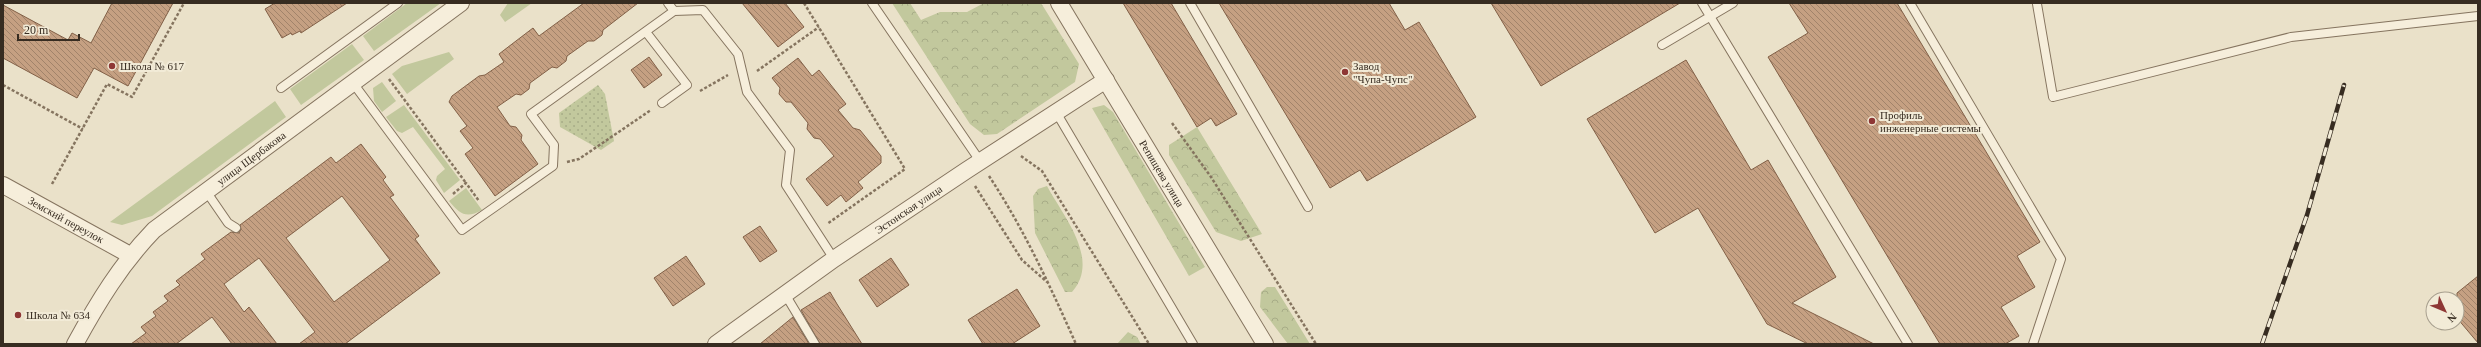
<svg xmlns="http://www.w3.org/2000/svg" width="2481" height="347" viewBox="0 0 2481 347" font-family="'Times New Roman',serif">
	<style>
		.grass { fill: #c2c89d }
		.forest { fill: url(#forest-crowns) }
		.park { fill: url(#park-dots) }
		.building { fill: url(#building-back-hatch); stroke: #826047; fill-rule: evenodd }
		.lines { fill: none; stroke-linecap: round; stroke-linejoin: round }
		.lane-casing { stroke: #85745f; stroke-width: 10 }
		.street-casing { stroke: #85745f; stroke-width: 18 }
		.path { stroke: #85745f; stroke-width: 2.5; stroke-dasharray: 3 2; stroke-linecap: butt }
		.lane { stroke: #f6eedb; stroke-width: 8 }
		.street { stroke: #f6eedb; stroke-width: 16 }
		.rail-casing { stroke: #372c21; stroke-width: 4.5 }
		.rail { stroke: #f2ebd7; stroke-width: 3; stroke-dasharray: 9; stroke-linecap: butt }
		.poi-dot { fill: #8e3735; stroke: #f2ebd7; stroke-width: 1.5 }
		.labels { text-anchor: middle; stroke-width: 4; stroke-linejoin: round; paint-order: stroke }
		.poi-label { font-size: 11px; fill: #372c21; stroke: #f2ebd7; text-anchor: start }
		.street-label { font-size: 11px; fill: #372c21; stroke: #f2ebd7 }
	</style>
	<defs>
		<pattern id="forest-crowns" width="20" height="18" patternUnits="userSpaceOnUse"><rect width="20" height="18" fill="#c2c89d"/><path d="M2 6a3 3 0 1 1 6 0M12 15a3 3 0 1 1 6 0" fill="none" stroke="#a7ac87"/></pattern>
		<pattern id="park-dots" width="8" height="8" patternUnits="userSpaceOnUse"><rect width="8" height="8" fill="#c2c89d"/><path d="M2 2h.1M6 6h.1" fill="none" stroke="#a7ac87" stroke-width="1.8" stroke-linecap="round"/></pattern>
		<pattern id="building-back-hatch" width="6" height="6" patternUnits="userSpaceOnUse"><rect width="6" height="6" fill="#c5a082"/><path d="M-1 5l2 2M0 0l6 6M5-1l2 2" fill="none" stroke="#a1836a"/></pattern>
	</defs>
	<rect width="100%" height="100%" fill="#eae1c9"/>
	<path class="grass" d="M407,3H441L374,51L363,36Z
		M508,3H532L505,22L500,15Z
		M352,44L364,60L301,105L290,89Z
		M449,52L454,59L407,94L392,74L402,66Z
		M382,82L396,101L382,112L374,101L373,88Z
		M275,101L286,117L152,216L122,225L110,222Z
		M404,105L460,180L444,193L436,180L437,176L445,169L413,127L402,133L397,131L386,117Z
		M466,188L482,210C466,219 460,214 449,201Z"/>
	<path class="forest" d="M892,3H910L921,20L940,12H967L984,3H1041L1079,64L1075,82L997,134L984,135L970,124Z
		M1104,105L1113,112L1205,267L1189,276L1092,108Z
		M1197,127L1262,234L1241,241L1216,232L1169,155V145Z
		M1047,186C1063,216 1101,259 1072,292H1065L1035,233L1033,196L1038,189Z
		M1267,287H1275L1310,344H1288L1260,307L1261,292Z
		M1128,332L1137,337L1141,344H1117Z"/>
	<path class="park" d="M598,85L605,94L614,141L601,150L560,127L559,113Z"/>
	<path class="building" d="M112,3H173L128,86L94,68L77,98L3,58V5L68,40L72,33L91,43Z
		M275,3H347L301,33L300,31L292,35L291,33L282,38L265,9Z
		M584,3H638L603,30L602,35L594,41H588L567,56L566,61L557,68L552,67L530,83L529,89L521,95L516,94L497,107L510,126L516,127L522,135L521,140L538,164L495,196L465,154L473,148L460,131L467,126L449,102L452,96L479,76L485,75L504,62L499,54L533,28L539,36Z
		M742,3H785L804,27L778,47Z
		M1123,3H1171L1237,114L1216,126L1211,118L1197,127Z
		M1219,3H1389L1405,30L1419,22L1476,117L1367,181L1360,170L1330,188Z
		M1491,3H1680L1541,86Z
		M1789,3H1897L2040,242L2017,256L2035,287L2001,307L2019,336L2005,344H1940L1768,57L1808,33Z
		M649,57L662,75L644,88L631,70Z
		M798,58L812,76L819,70L846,104L838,110L853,128L860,130L881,156V163L858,182L863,188L846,202L841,195L827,206L806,179L834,156L820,139L814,138L807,129L808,123L791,102H786L779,94L780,88L772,78Z
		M1686,60L1751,170L1768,160L1836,277L1792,303L1874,344H1808L1767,324L1698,208L1655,233L1587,119Z
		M361,144L386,177L383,180L394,195L390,197L419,236L415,239L440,273L345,344H299L315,332L259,258L224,284L244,312L249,307L277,344H232L212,317L176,344H131L146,333L141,327L156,316L153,312L168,301L164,296L180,285L176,281L205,259L201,254L231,232L239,233L241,229L240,225L331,157L336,163ZM342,196L390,260L334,302L286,238Z
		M760,226L777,251L760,262L743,237Z
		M686,256L705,284L673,306L654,278Z
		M891,258L909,285L877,307L859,280Z
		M2478,276V343L2457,318V293Z
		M1017,289L1040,326L1012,344H983L968,320Z
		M830,292L837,304L862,344H820L801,310Z
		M793,317L809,344H760Z"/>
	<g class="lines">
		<defs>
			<path id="lane" d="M668,3L674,11L703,10L738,54L747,92L790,150L786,185L834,259
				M872,3L980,161
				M1190,3L1308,207
				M1702,3L1908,344
				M1910,3L2061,259L2033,344
				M2037,4L2053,97L2291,37L2478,16
				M646,32L687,85L662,103
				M1662,45L1733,3
				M353,83L462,230L553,166L554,145L531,114L674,11
				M281,88L398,3
				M1056,112L1193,344
				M206,191L228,223L236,228
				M785,294L815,344"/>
			<g id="street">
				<path id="s1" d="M1059,3L1265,344"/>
				<path id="s2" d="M3,185L130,255"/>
				<path id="s3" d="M75,344C98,302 121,264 154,230L461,3"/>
				<path id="s4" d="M716,344L834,259L967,170L1106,80"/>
			</g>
		</defs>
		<use href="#lane" class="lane-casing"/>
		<use href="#street" class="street-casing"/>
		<path class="path" d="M804,3L905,169L827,224
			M757,71L819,27
			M389,79L466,183
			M3,85L83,129
			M700,91L728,75
			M1172,123L1211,177L1316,344
			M1021,156L1042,171L1149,344
			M567,162L579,159L651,110
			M989,176C1024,229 1050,286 1076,344
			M52,184L107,84L132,97L184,3
			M975,186L1022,260L1047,282
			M453,194L466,183L479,201"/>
		<use href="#lane" class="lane"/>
		<use href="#street" class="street"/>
		<defs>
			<path id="rail" d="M2262,344L2307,215L2344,85"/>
		</defs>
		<use href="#rail" class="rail-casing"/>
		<use href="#rail" class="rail"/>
	</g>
	<g class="poi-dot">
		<circle cx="112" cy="66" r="4"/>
		<circle cx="1345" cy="72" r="4"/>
		<circle cx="1872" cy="121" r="4"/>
		<circle cx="18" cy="315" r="4"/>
	</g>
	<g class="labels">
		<g class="poi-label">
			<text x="120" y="70">Школа № 617</text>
			<text x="1353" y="70">Завод<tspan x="1353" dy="13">"Чупа-Чупс"</tspan></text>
			<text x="1880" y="119">Профиль<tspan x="1880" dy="13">инженерные системы</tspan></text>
			<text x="26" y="319">Школа № 634</text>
		</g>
		<g class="street-label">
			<text dy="4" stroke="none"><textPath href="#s3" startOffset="260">улица Щербакова</textPath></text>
			<text dy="4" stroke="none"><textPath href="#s1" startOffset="199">Репищева улица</textPath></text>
			<text dy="4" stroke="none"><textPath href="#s4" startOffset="235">Эстонская улица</textPath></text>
			<text dy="4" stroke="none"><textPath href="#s2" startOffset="72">Земский переулок</textPath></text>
		</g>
	</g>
	<rect width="2481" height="347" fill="none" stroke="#372c21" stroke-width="8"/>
	<g transform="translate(2445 311) rotate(134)"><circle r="19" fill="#f2ebd7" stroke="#a79f8e"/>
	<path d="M0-3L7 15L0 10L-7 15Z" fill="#8e3735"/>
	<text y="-6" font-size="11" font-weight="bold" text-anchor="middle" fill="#372c21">N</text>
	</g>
	<path d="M18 34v6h61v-6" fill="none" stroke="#372c21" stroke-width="2"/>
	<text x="24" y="34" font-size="12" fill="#372c21" stroke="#f2ebd7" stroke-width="3" paint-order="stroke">20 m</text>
</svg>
